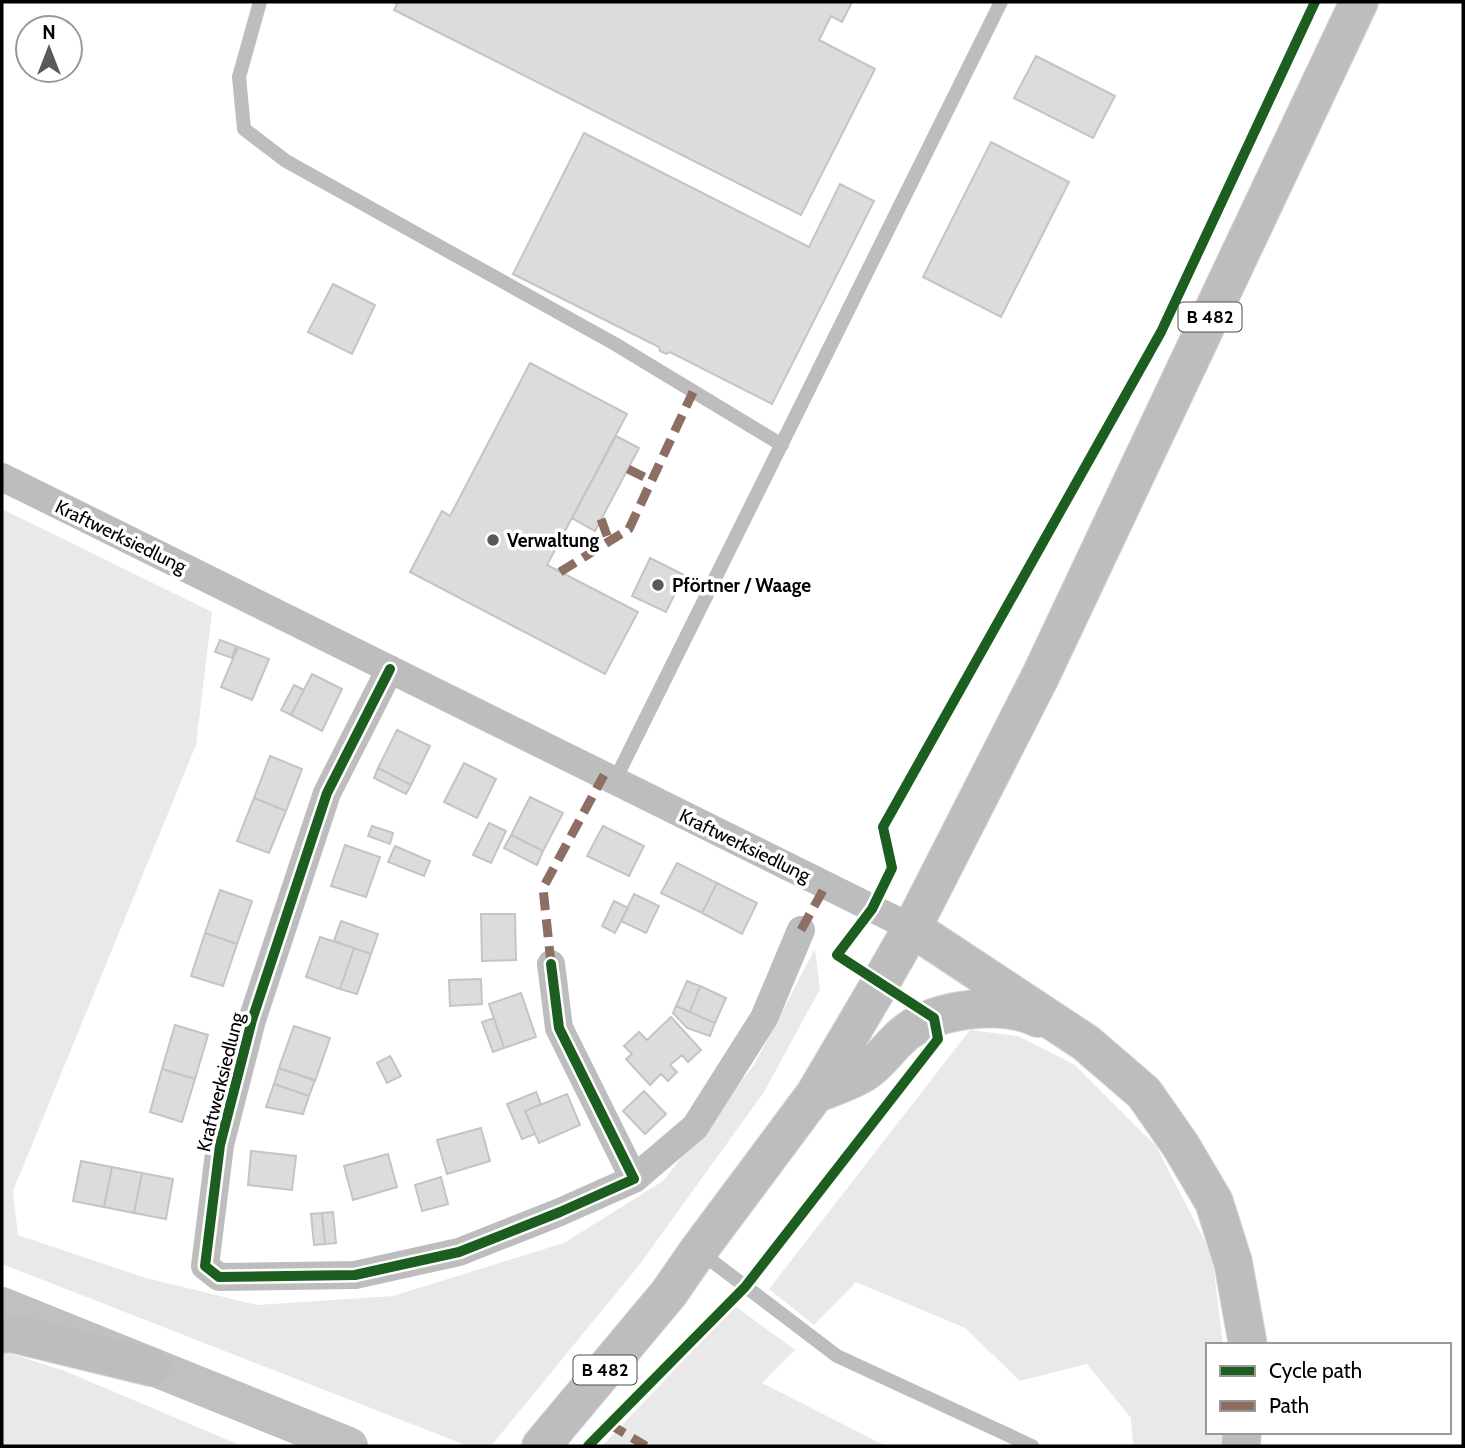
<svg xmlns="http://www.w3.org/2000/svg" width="1465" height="1448" viewBox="0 0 1465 1448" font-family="Cabin,sans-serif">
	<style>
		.green { fill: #e9e9e9 }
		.building { fill: #dcdcdc; stroke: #c4c4c4; stroke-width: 2 }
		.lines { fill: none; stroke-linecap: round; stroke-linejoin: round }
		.primary-casing { stroke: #dbdbdb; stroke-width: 40 }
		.service { stroke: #bdbdbd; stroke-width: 14 }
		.minor { stroke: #bdbdbd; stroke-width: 28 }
		.secondary { stroke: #c0c0c0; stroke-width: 38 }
		.primary { stroke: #bdbdbd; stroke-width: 38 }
		.quiet { stroke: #8d6e63; stroke-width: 9; stroke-dasharray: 18 9; stroke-linecap: butt }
		.cycleway-casing { stroke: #fff; stroke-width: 15 }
		.cycleway { stroke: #1b5e20; stroke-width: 10 }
		.poi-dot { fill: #595959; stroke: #fff; stroke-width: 2.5 }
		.labels { text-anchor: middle; stroke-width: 7; stroke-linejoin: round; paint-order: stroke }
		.shield { fill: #fff; stroke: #4c4c4c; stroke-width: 2 }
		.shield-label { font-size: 18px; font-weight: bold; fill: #000 }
		.street-label { font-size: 19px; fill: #000; stroke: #fff }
		.poi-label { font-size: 19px; font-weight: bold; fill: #000; stroke: #fff; text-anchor: start }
	</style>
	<rect width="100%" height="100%" fill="#fff"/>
	<path class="green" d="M2,509L212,612L196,745L13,1191L18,1235L146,1278L257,1305L393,1296L564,1243L663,1181L754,1065L815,949L820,989L764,1092L640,1264L491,1446H468L2,1264Z
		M970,1030L1018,1036L1075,1065L1156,1146L1212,1255L1223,1345H1208V1432H1224L1221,1446H1133L1131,1418L1087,1364L1020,1381L965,1328L856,1282L814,1325L769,1289Z
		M735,1306L795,1350L762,1383L886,1446H602Z
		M2,1351L65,1371L242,1446H2Z"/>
	<path class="building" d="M393,2H852L842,22L831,16L819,40L875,69L801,215L394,10L397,4Z
		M1036,56L1115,96L1093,138L1014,98Z
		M584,133L809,247L840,184L874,201L772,404L670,352L666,354L660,351L659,347L513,274Z
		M991,142L1069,182L1001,317L923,277Z
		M333,284L375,305L352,354L308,332Z
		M530,363L627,414L547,565L638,612L605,674L410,572L442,511L450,516Z
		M616,436L639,448L595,531L572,518Z
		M650,558L684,575L666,612L632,596Z
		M220,640L236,646L232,658L215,652Z
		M238,647L269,659L252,700L221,687Z
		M312,674L342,689L322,731L291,715Z
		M294,685L304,690L291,715L281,710Z
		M397,730L430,746L411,785L378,768Z
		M270,756L302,769L286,811L254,798Z
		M464,763L496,779L477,818L444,802Z
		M378,768L411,785L406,794L374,778Z
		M530,797L563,813L543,851L511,835Z
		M254,798L286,811L269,853L237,841Z
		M489,823L506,831L491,863L473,855Z
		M372,826L393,833L390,844L368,836Z
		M603,826L644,846L629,876L587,856Z
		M511,835L543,851L537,865L504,848Z
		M345,845L380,857L366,897L331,886Z
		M395,846L430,861L424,876L388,862Z
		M677,863L717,883L702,913L661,893Z
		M717,883L757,903L742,934L702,913Z
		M220,890L252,901L237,944L205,933Z
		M634,894L659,906L646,933L621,921Z
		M614,901L628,908L615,933L602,926Z
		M481,914H515L516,960L482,961Z
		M341,921L378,934L371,954L334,941Z
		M205,933L237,944L223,986L191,976Z
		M320,937L354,948L340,989L306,977Z
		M354,948L371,954L357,994L340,989Z
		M481,979L482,1004L450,1006L449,980Z
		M687,981L700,986L690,1012L676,1006Z
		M700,986L726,998L715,1023L690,1012Z
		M521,993L536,1037L504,1048L489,1004Z
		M676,1006L715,1023L710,1036L687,1028L673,1013Z
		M671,1017L701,1050L688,1062L682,1055L670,1065L677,1072L668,1081L661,1074L650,1085L626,1059L632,1054L624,1046L639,1032L647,1040Z
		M494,1018L504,1048L493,1052L482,1022Z
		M175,1025L208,1035L195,1079L162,1069Z
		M294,1026L330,1038L315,1081L279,1068Z
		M390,1056L401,1076L387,1083L377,1063Z
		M279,1068L315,1080L309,1096L274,1084Z
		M162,1069L195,1079L182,1122L150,1112Z
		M274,1084L309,1096L303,1114L266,1107Z
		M644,1091L666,1114L645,1134L623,1111Z
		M536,1092L541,1104L525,1111L535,1134L522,1139L507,1104Z
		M567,1094L580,1125L539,1143L525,1111Z
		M481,1128L490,1161L447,1174L437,1140Z
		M251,1151L296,1156L292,1190L248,1185Z
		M388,1154L397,1187L353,1200L344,1166Z
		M81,1161L112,1167L104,1207L73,1201Z
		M112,1167L142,1173L134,1213L104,1207Z
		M142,1173L173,1179L166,1219L134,1213Z
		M441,1177L448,1204L422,1211L415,1185Z
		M333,1212L336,1243L325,1244L322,1213Z
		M322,1213L325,1244L314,1245L311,1214Z"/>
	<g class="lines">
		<defs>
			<path id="primary" d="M912,928L1086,1043L1144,1093L1181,1146L1214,1202L1233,1262L1248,1345
				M815,1094C830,1088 846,1083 860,1075C879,1065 891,1043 908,1031C940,1008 1002,1001 1038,1018
				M2,1334L11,1333L151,1367
				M541,1446L669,1293L698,1251L815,1094L881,982L912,928L1040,677L1359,2
				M1241,1446L1242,1432"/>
		</defs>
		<use href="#primary" class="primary-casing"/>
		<path class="service" d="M260,2L239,77L244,129L286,161L615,344L782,445
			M615,780L1001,2
			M700,1252L837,1356L1032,1446"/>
		<path class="minor" d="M2,477L912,928
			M390,669L327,793L252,1020L220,1145L205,1266L219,1277L355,1275L459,1252L560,1212L634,1179L559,1028L551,964
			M634,1179L695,1127L764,1018L801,930"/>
		<path class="secondary" d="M2,1306L349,1446"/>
		<use href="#primary" class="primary"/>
		<path class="quiet" d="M628,469L652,481
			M601,519L609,541
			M560,572L629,529L693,392
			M801,930L826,885
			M551,964L543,888L604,775
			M609,1424L646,1446"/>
		<defs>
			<path id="cycleway" d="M390,669L327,793L252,1020L220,1145L205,1266L219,1277L355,1275L459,1252L560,1212L634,1179L559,1028L551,964
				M588,1446L745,1287L938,1039L934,1018L837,955L872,909L892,868L883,827L1161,332L1315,2"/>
		</defs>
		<use href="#cycleway" class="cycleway-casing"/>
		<use href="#cycleway" class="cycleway"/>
	</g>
	<g class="poi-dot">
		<circle cx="493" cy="540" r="7"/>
		<circle cx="658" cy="585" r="7"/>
	</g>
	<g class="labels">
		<g class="shield">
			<rect x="1178.5" y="302.5" width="63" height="29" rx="5"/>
			<rect x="573.5" y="1355.5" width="63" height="29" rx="5"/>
		</g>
		<g class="shield-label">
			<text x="1210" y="323">B 482</text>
			<text x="605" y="1376">B 482</text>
		</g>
		<g class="street-label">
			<text transform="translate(121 536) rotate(26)" y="7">Kraftwerksiedlung</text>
			<text transform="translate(745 845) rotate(26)" y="7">Kraftwerksiedlung</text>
			<text transform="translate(220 1082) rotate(-76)" y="7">Kraftwerksiedlung</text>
		</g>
		<g class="poi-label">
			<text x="507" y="547">Verwaltung</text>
			<text x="672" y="592">Pförtner / Waage</text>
		</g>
	</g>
	<rect width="1465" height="1448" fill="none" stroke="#000000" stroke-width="7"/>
	<rect x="1206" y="1343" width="245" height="91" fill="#ffffff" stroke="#999999" stroke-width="2"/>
	<rect x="1220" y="1366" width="35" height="10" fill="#1b5e20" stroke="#999999" stroke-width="2"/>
	<text x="1269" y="1378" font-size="21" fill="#000000">Cycle path</text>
	<rect x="1220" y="1401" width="35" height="10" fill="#8d6e63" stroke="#999999" stroke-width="2"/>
	<text x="1269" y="1413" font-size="21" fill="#000000">Path</text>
	<g transform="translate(49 49)"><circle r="33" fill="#ffffff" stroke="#999999" stroke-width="2"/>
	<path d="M0-5L12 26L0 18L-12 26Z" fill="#595959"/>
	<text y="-10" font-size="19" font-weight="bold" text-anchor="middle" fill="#000000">N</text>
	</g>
</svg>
